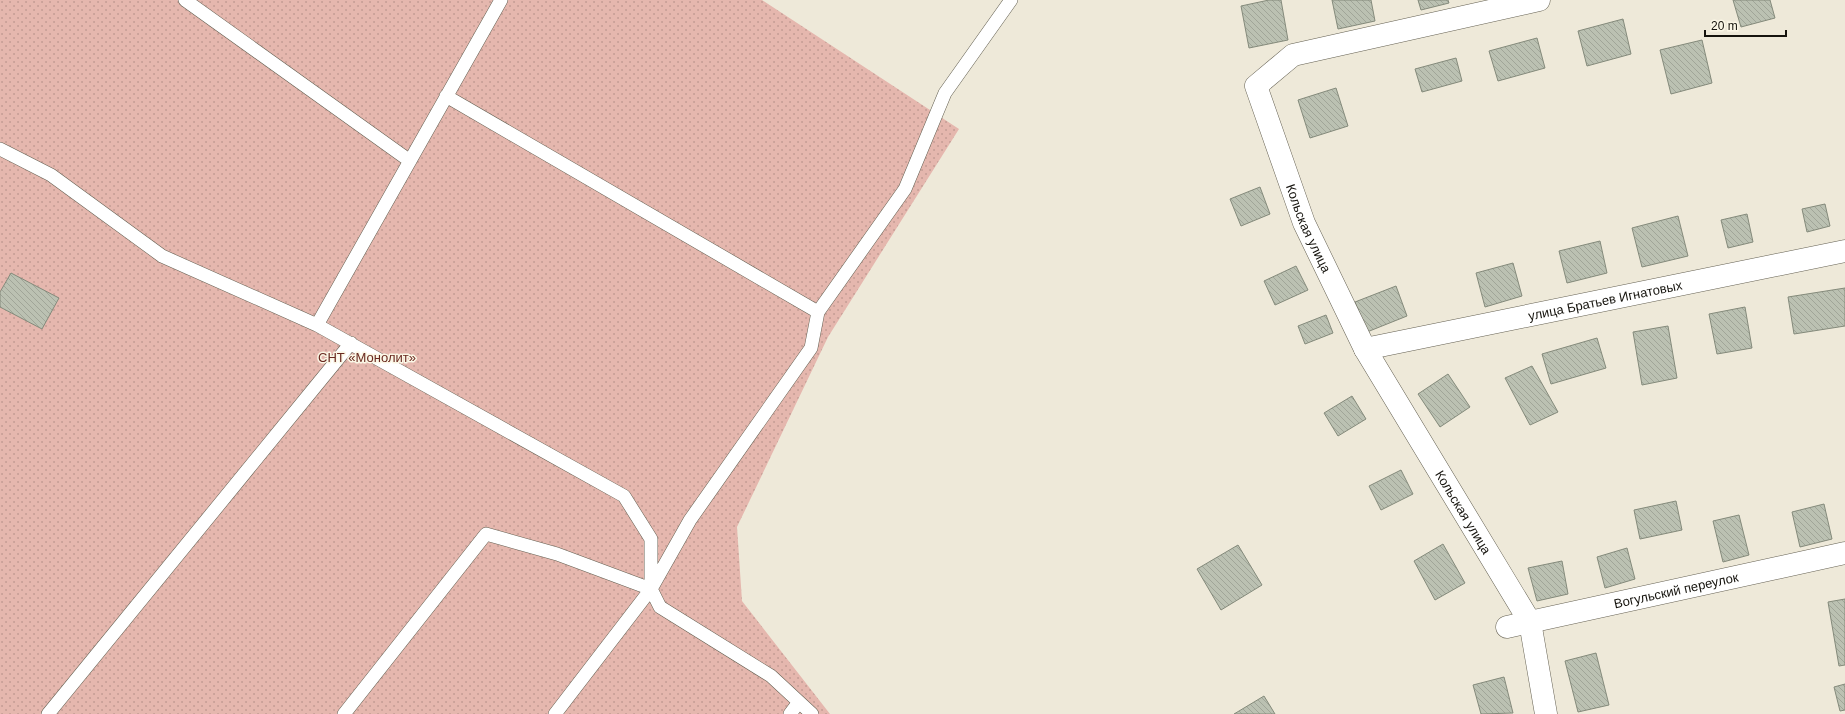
<svg xmlns="http://www.w3.org/2000/svg" width="1845" height="714" viewBox="0 0 1845 714" font-family="Helvetica,sans-serif">
	<style>
		.garden { fill: url(#garden-dots) }
		.building { fill: url(#building-back-hatch); stroke: #848a7b }
		.lines { fill: none; stroke-linecap: round; stroke-linejoin: round }
		.lane-casing { stroke: #646052; stroke-width: 14 }
		.street-casing { stroke: #646052; stroke-width: 23 }
		.lane { stroke: #fff; stroke-width: 13 }
		.street { stroke: #fff; stroke-width: 22 }
		.labels { text-anchor: middle; stroke-width: 3; stroke-linejoin: round; paint-order: stroke }
		.street-label { font-size: 13px; fill: #15130d; stroke: #fbf7e6 }
		.park-label { font-size: 13px; fill: #692920; stroke: #fbf7e6 }
	</style>
	<defs>
		<pattern id="garden-dots" width="8" height="8" patternUnits="userSpaceOnUse"><rect width="8" height="8" fill="#e5b7ae"/><path d="M2 2h.1M6 6h.1" fill="none" stroke="#c49c94" stroke-width="1.8" stroke-linecap="round"/></pattern>
		<pattern id="building-back-hatch" width="6" height="6" patternUnits="userSpaceOnUse"><rect width="6" height="6" fill="#bbc1b2"/><path d="M-1 5l2 2M0 0l6 6M5-1l2 2" fill="none" stroke="#a0a598"/></pattern>
	</defs>
	<rect width="100%" height="100%" fill="#eee9d9"/>
	<path class="garden" d="M0,0H762L959,129L828,337L737,527L742,601L830,714H0Z"/>
	<path class="building" d="M1269,0H1281L1288,40L1249,48L1241,6Z
		M1332,0H1371L1375,21L1338,29Z
		M1418,0H1448L1449,3L1421,10Z
		M1733,0H1770L1775,18L1741,27Z
		M1623,19L1631,54L1587,66L1578,31Z
		M1537,38L1545,68L1498,81L1489,51Z
		M1702,40L1712,83L1671,94L1660,50Z
		M1456,58L1462,81L1422,92L1415,69Z
		M1336,88L1348,126L1310,138L1298,100Z
		M1260,187L1270,214L1241,226L1230,199Z
		M1825,204L1830,226L1807,232L1802,209Z
		M1747,214L1753,242L1728,248L1721,220Z
		M1678,216L1688,256L1642,267L1632,228Z
		M1600,241L1607,273L1567,283L1559,251Z
		M1513,263L1522,296L1485,307L1476,273Z
		M1296,266L1308,290L1275,305L1264,281Z
		M11,273L59,298L42,329L0,307V292Z
		M1396,286L1407,316L1367,332L1355,302Z
		M1845,288V326L1794,334L1788,297Z
		M1745,307L1752,348L1717,354L1709,314Z
		M1326,315L1333,333L1305,344L1298,326Z
		M1668,326L1677,378L1642,385L1633,332Z
		M1597,338L1606,368L1551,384L1542,354Z
		M1532,366L1558,412L1530,425L1505,378Z
		M1448,374L1470,407L1440,427L1418,394Z
		M1352,396L1366,419L1338,436L1324,413Z
		M1401,470L1413,494L1381,510L1369,486Z
		M1676,501L1682,530L1640,539L1634,510Z
		M1824,504L1832,539L1800,547L1792,512Z
		M1739,515L1749,555L1723,562L1713,521Z
		M1443,544L1465,583L1435,600L1414,561Z
		M1238,545L1262,585L1221,610L1197,569Z
		M1627,548L1635,579L1605,588L1597,557Z
		M1562,561L1568,594L1537,601L1528,568Z
		M1845,599V665L1839,666L1828,602Z
		M1596,653L1609,705L1578,712L1565,661Z
		M1504,677L1513,713L1481,714L1473,685Z
		M1845,684V710L1840,711L1834,687Z
		M1264,696L1275,714H1234Z"/>
	<g class="lines">
		<defs>
			<path id="lane" d="M185,0L410,161
				M446,96L818,312L905,189L945,93L1011,0
				M0,149L51,175L162,256L317,325L624,496L651,539V589L660,607L771,676L812,714
				M317,325L501,0
				M48,714L351,343
				M344,714L486,534L557,554L651,589
				M555,714L651,589L690,520L811,348L818,312
				M790,714L799,702"/>
			<g id="street">
				<path id="s1" d="M1539,0L1293,55L1256,86L1304,223L1365,349L1530,622L1546,714"/>
				<path id="s2" d="M1365,349L1845,251"/>
				<path id="s3" d="M1507,627L1845,553"/>
			</g>
		</defs>
		<use href="#lane" class="lane-casing"/>
		<use href="#street" class="street-casing"/>
		<use href="#lane" class="lane"/>
		<use href="#street" class="street"/>
	</g>
	<g class="labels">
		<g class="street-label">
			<text dy="5" stroke="none"><textPath href="#s1" startOffset="452">Кольская улица</textPath></text>
			<text dy="5" stroke="none"><textPath href="#s2" startOffset="245">улица Братьев Игнатовых</textPath></text>
			<text dy="5" stroke="none"><textPath href="#s1" startOffset="776">Кольская улица</textPath></text>
			<text dy="5" stroke="none"><textPath href="#s3" startOffset="173">Вогульский переулок</textPath></text>
		</g>
		<g class="park-label">
			<text x="367" y="362">СНТ «Монолит»</text>
		</g>
	</g>
	<path d="M1705 30v6h81v-6" fill="none" stroke="#15130d" stroke-width="2"/>
	<text x="1711" y="30" font-size="12" fill="#15130d" stroke="#fbf7e6" stroke-width="3" paint-order="stroke">20 m</text>
</svg>
